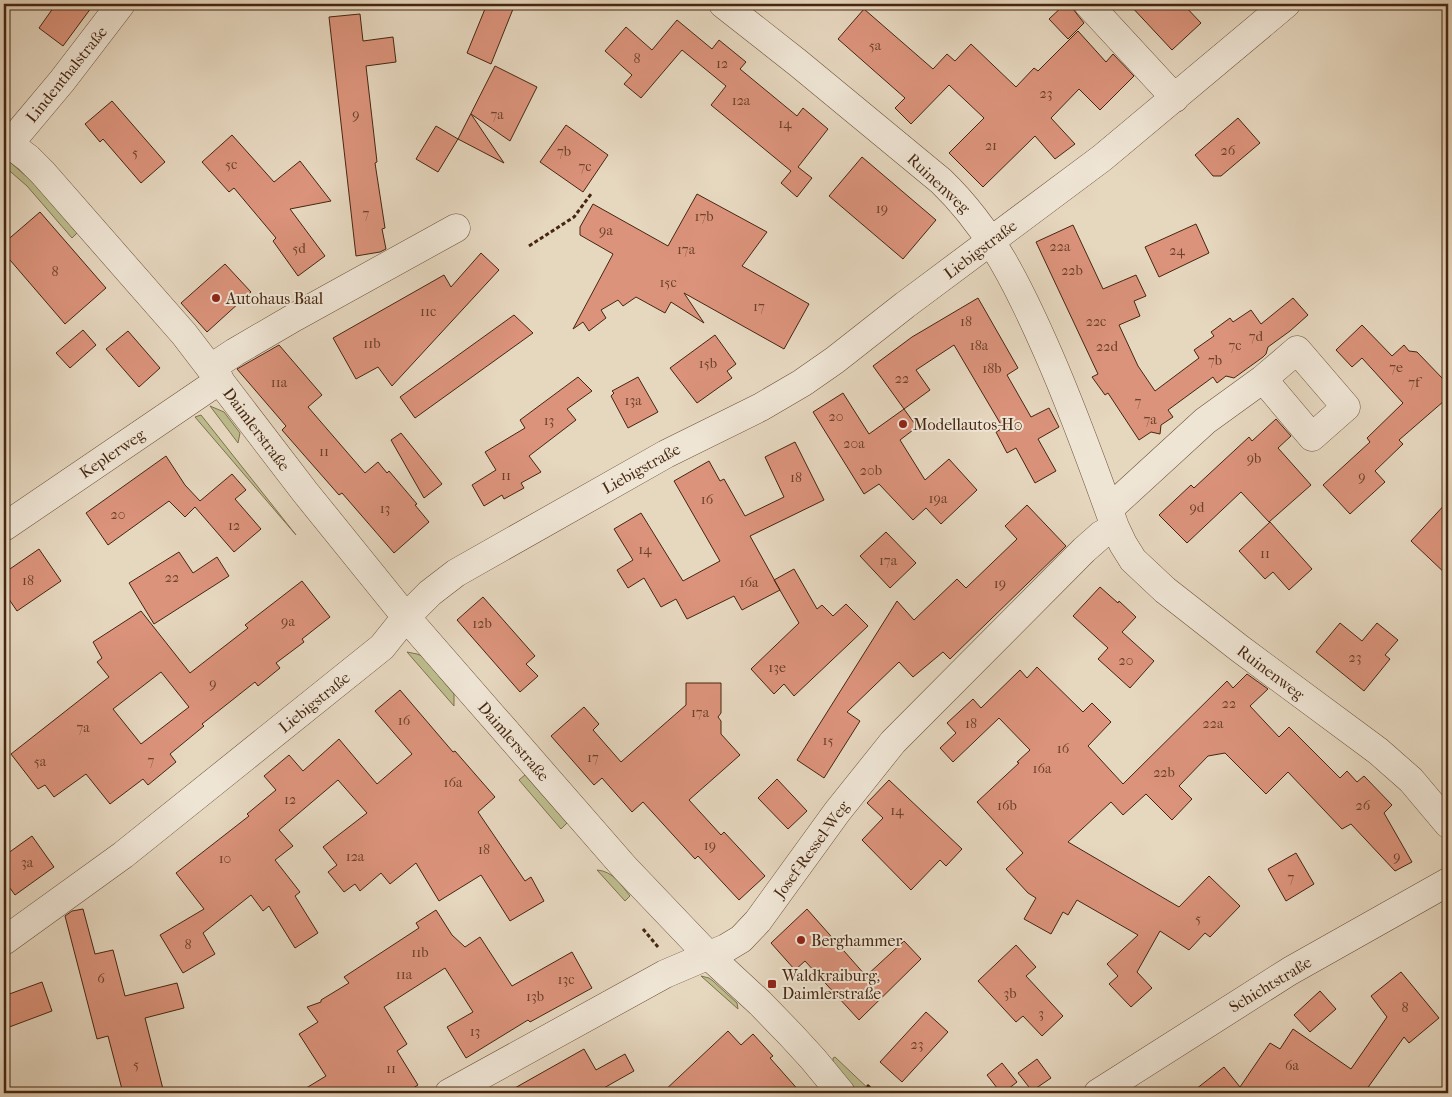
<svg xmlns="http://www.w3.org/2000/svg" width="1452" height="1097" viewBox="0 0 1452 1097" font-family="'IM FELL French Canon',serif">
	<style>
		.green { fill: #bcbc8d; stroke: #81714e }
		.building { fill: #db937b; stroke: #46260f; fill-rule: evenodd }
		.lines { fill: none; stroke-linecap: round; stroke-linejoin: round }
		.minor-casing { stroke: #6e523b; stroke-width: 29 }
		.path { stroke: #46260f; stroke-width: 3; stroke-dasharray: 4 2.5; stroke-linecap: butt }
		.minor { stroke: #efe5d5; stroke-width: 28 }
		.poi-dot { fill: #8f2418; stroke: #efe5d5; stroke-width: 2 }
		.labels { text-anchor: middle; stroke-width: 4; stroke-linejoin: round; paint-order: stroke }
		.number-label { font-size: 14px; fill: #6b412a }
		.street-label { font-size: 16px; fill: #46260f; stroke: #efe5d5 }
		.poi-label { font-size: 16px; fill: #46260f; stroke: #efe5d5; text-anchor: start }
	</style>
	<rect width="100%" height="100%" fill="#e6d7bf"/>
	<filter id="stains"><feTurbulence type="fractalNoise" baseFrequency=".004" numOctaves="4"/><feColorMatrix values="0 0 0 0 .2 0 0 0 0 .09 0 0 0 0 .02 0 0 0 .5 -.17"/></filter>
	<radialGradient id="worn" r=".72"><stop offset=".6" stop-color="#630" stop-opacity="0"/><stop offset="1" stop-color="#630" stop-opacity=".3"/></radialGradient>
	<path class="green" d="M4,157L33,182L77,233L72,238L27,186L4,166Z
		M210,406L224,412L240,433L238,443Z
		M201,415L296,535L195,417Z
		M407,652L417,654L422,656L454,694V706Z
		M525,775L567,823L561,829L519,780Z
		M597,870C613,871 621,885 630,896L625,901Z
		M701,976L709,978L713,981L737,1003L738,1009Z
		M835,1057L873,1093H857L833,1063V1058Z"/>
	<path class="building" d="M56,4H94L63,46L39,28Z
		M487,4H515L491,64L467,53Z
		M1065,4H1069L1084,23L1068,39L1049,19Z
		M1129,4H1183L1201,23L1172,50Z
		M864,9L933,69L947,54L955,61L971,44L1016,87L1034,68L1038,71L1078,31L1106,62L1113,54L1134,76L1100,110L1079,89L1051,118L1075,144L1055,159L1035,136L983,187L949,153L984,118L949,85L911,124L895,108L905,98L838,39Z
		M360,14L363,41L393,37L396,62L366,66L377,162L375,163L385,228L382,229L386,249L380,252L356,256L329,17Z
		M677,20L712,49L719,40L746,62L740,69L797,116L803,108L828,129L798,167L812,178L797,197L781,183L791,171L711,105L726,86L682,50L641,98L624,84L632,75L605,51L626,27L652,50Z
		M495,66L537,87L510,141L471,114L504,163L458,139Z
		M112,101L165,162L141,183L103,139L100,142L85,124Z
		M1238,118L1260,143L1221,176H1213L1195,155Z
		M566,125L608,155L583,192L540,162Z
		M436,126L458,139L438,172L416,159Z
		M232,135L274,182L300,161L331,201L290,209L325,256L298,276L273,241L276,238L234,188L229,192L202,162Z
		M862,157L936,220L903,259L829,196Z
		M697,194L767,232L742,266L809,304L784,349L684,293L704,323L671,302L665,313L636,297L623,306L618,300L601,310L606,318L589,331L583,322L573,329L613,254L580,235V227L593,204L668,246Z
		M40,212L106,288L65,324L4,253V243Z
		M1196,224L1209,253L1159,277L1145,247Z
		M1073,225L1103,289L1136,275L1146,296L1134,301L1140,316L1119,325L1138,366L1155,391L1199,358L1194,350L1214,336L1211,332L1230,318L1233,322L1251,310L1261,324L1293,298L1308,315L1290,331L1268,347L1266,354L1263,357L1234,378L1226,376L1217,383L1213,377L1168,410L1173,417L1161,425L1160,434L1151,432L1139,440L1108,393L1105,395L1092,377L1098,374L1036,242Z
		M481,253L499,270L392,386L378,367L356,379L333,338L444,275L451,287Z
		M225,264L251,292L207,332L181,303Z
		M978,298L1018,368L1007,375L1031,417L1049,408L1059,427L1038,439L1056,471L1035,483L1016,448L1007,453L996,432L1003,428L954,345L916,370L930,390L904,409L873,366L912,337Z
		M514,315L533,333L415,418L400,397Z
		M1362,325L1392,356L1404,345L1409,351L1417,352L1444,380V401L1399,440L1403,444L1375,471L1385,482L1350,514L1323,485L1370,442L1367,438L1403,403L1362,358L1352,367L1336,350Z
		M83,330L96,345L70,368L56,353Z
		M128,331L160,368L139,387L106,349Z
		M715,335L736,364L727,371L732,378L697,403L670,368Z
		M279,345L322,395L308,407L365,473L378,462L387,473L389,471L417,504L415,505L429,522L394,553L342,493L339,495L282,430L286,426L237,369Z
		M578,377L592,391L567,409L576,420L529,456L541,472L521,483L524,488L504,499L502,495L484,506L472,485L496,470L485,452L525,428L520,420Z
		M638,377L658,412L628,428L611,396L614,393L612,391Z
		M843,393L869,434L904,409L917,427L900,440L925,480L949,459L977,490L941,524L926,508L913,520L879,484L864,494L813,412Z
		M1276,419L1291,436L1278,448L1311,485L1269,522L1241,492L1187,543L1159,515L1191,485L1194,488L1249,437L1252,441Z
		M401,433L442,484L424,498L391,440Z
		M795,442L824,500L750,536L780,590L742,610L734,596L687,619L676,599L661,607L644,578L628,588L617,570L633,560L614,529L641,513L683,581L720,561L674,481L709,461L720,481L724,479L745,516L784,497L765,457Z
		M166,456L185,485L200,501L232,474L246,490L235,499L261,529L234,552L195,507L185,517L169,501L108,545L86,513Z
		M1448,501V576L1411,541Z
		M1027,505L1066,546L950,659L943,652L913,677L899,662L847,712L860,721L824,778L797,760L897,601L914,620L957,579L966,588L1017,539L1005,526Z
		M1270,522L1312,569L1289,590L1273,572L1265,579L1239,551Z
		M886,532L916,563L890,588L860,556Z
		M39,549L61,581L17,611L4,592V573Z
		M179,552L193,573L217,557L229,576L154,624L129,583Z
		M794,569L817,609L822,605L833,616L846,604L868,626L794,696L784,684L774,694L751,669L799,623L774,580Z
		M302,581L330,617L302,639L304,642L276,663L280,668L258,686L255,682L202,724L204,726L170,754L176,762L148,785L143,779L110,804L86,774L54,797L45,785L38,789L11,754L109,677L97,662L102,658L93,642L141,611L190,673L248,628L245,625ZM161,672L189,707L141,744L113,709Z
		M1100,587L1118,603L1119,601L1136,617L1122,632L1154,661L1130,688L1098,659L1108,648L1073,616Z
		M483,597L535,656L526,664L538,676L520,692L457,620Z
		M1340,623L1362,641L1377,623L1398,640L1385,655L1390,659L1364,691L1316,652Z
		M1037,667L1083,712L1092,703L1111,722L1088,746L1123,784L1227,681L1233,688L1247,674L1268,689L1250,706L1279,737L1289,727L1340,778L1347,771L1357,782L1364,776L1392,805L1384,813L1412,862L1395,871L1351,824L1342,829L1288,772L1266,794L1225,753L1208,756L1179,786L1192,799L1172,820L1146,794L1123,815L1111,802L1068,842L1179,907L1209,876L1240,906L1210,937L1205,933L1189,950L1160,931L1137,972L1152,988L1131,1007L1109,984L1118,976L1107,964L1138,935L1077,900L1068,915L1063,912L1051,934L1024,919L1036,898L1028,893L1006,869L1023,853L977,802L1019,763L1017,762L1030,750L999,718L953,762L940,748L956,733L947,723L973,699L981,708L1020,670L1027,678Z
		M686,683H721V713L718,717L721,721V734L740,755L689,800L721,835L724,832L765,876L739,900L698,856L695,859L643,802L632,812L602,778L594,785L551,736L584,707L599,724L593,730L621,762L686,705Z
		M400,690L453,752L455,751L495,797L478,812L525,881L531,877L544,901L510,921L481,875L439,901L416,863L390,884L381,873L360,891L355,884L344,892L328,872L337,865L323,847L367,813L338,780L279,830L293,846L275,860L300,892L295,896L318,933L295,948L269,906L263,911L251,895L203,933L215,954L183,973L160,935L204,909L176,873L249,816L247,814L276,790L264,776L289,755L303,771L339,739L377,784L412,754L375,711Z
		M777,779L807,811L788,829L758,798Z
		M889,780L962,849L946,866L940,860L911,890L862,840L883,818L867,803Z
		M32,836L54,867L15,895L4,880V856Z
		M1296,853L1314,884L1286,901L1268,869Z
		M83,909L95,954L113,950L125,996L177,983L184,1008L145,1018L164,1093H123L108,1036L97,1039L65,916L72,911Z
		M807,909L866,976L904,941L921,959L859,1020L805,961L795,970L771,943Z
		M436,910L452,935L465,947L480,937L512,986L572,952L592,988L530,1022L528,1020L466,1058L447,1027L473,1012L445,968L384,1007L407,1044L397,1051L418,1085L405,1093H298L326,1076L299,1034L318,1022L307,1007L321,1002V1000L349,983L344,977L419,928L416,923Z
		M1016,945L1036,967L1026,976L1063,1016L1042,1036L1023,1016L1016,1022L978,981Z
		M1401,972L1439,1018L1409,1043L1404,1037L1364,1093H1191L1224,1067L1240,1087L1270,1043L1280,1049L1293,1029L1351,1069L1387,1017L1371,996Z
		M42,982L52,1011L4,1029V996Z
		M1320,991L1336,1009L1310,1032L1294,1015Z
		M926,1012L948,1032L902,1082L880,1062Z
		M728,1031L741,1045L753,1034L773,1056L770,1058L801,1093H662Z
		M584,1049L596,1070L625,1054L634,1071L595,1093H506Z
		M1037,1059L1051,1078L1032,1091L1018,1073Z
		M1002,1063L1017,1082L1003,1093H1001L987,1075Z"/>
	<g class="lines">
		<defs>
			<path id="minor" d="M723,4L798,63L941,181C992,230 1020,289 1048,353C1073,410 1094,468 1115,527L1123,544L1133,560L1165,590L1239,648L1378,751L1411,780L1448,824
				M1088,4L1175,98
				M4,140L28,158L43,173L184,334L305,492L406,617L625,868L708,955L760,1003L791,1035L813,1059L841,1093
				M10,143L62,81L121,4
				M211,368L235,352L295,317L456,228
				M1109,509L1205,421L1263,379L1297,350L1346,407L1312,437L1263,379
				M4,527L220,380
				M4,941L123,855L382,647L406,617L430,593L456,573L666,454L761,407L802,383L835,360L905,305L1102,158L1286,4
				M449,1093L665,974L726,948L741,939L758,921L837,812L893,742L1084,550L1101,535L1115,527
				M1098,1093L1290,971L1448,882"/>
		</defs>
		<use href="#minor" class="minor-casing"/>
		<path class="path" d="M529,246L574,217L591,194
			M643,929L658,947
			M867,1085L876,1093"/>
		<use href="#minor" class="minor"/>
	</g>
	<g class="poi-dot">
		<circle cx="216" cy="298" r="5"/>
		<circle cx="903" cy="424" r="5"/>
		<circle cx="801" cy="940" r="5"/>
		<rect x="767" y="979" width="10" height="10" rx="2.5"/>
	</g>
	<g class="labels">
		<g class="number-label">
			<text x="875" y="50">5a</text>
			<text x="637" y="63">8</text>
			<text x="722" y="68">12</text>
			<text x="1046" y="98">23</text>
			<text x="741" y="105">12a</text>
			<text x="356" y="119">9</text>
			<text x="497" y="119">7a</text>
			<text x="785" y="128">14</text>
			<text x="991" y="150">21</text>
			<text x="1228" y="155">26</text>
			<text x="564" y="156">7b</text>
			<text x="135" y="157">5</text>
			<text x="231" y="169">5c</text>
			<text x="585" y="171">7c</text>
			<text x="882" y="213">19</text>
			<text x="366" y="218">7</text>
			<text x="704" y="221">17b</text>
			<text x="606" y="235">9a</text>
			<text x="1060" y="251">22a</text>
			<text x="299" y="253">5d</text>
			<text x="686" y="254">17a</text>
			<text x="1177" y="255">24</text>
			<text x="1072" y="275">22b</text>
			<text x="55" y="276">8</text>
			<text x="668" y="287">15c</text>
			<text x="759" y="311">17</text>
			<text x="428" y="316">11c</text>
			<text x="966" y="326">18</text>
			<text x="1096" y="326">22c</text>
			<text x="1256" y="341">7d</text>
			<text x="372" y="348">11b</text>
			<text x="979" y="350">18a</text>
			<text x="1235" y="350">7c</text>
			<text x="1107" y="351">22d</text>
			<text x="1215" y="365">7b</text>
			<text x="708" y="368">15b</text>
			<text x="1396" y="372">7e</text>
			<text x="992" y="373">18b</text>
			<text x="902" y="383">22</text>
			<text x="279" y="387">11a</text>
			<text x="1414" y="387">7f</text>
			<text x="633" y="405">13a</text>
			<text x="1138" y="406">7</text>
			<text x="836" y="421">20</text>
			<text x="1150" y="424">7a</text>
			<text x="549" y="425">13</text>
			<text x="854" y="448">20a</text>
			<text x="324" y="456">11</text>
			<text x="1254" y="463">9b</text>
			<text x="871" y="475">20b</text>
			<text x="506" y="480">11</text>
			<text x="1362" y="481">9</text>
			<text x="796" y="482">18</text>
			<text x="938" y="503">19a</text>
			<text x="707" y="504">16</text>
			<text x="1197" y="512">9d</text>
			<text x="385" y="513">13</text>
			<text x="118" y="519">20</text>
			<text x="234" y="530">12</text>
			<text x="645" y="554">14</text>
			<text x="1265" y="558">11</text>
			<text x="888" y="565">17a</text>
			<text x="172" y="582">22</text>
			<text x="28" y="585">18</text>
			<text x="749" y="587">16a</text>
			<text x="1000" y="588">19</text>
			<text x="288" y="626">9a</text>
			<text x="482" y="628">12b</text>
			<text x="1355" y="662">23</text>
			<text x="1126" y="665">20</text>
			<text x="777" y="672">13e</text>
			<text x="213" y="688">9</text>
			<text x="1229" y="708">22</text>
			<text x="700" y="717">17a</text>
			<text x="404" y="725">16</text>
			<text x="971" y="728">18</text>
			<text x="1213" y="728">22a</text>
			<text x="83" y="732">7a</text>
			<text x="828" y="745">15</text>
			<text x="1063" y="753">16</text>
			<text x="593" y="762">17</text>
			<text x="151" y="765">7</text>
			<text x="40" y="766">5a</text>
			<text x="1042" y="773">16a</text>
			<text x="1164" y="777">22b</text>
			<text x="453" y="787">16a</text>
			<text x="290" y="804">12</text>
			<text x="1007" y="810">16b</text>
			<text x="1363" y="810">26</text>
			<text x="897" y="815">14</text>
			<text x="710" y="850">19</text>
			<text x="484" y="854">18</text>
			<text x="355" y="861">12a</text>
			<text x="1397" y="861">9</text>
			<text x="225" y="863">10</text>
			<text x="27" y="867">3a</text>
			<text x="1291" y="882">7</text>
			<text x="1198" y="923">5</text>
			<text x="188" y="949">8</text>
			<text x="420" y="957">11b</text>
			<text x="404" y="979">11a</text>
			<text x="101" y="983">6</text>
			<text x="566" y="984">13c</text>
			<text x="1010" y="998">3b</text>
			<text x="535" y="1001">13b</text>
			<text x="1405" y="1012">8</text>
			<text x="1041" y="1018">3</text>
			<text x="475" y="1036">13</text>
			<text x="917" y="1049">23</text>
			<text x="136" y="1069">5</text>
			<text x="1292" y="1070">6a</text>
			<text x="391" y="1073">11</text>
		</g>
		<g class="street-label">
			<text transform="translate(66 74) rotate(-51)" y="6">Lindenthalstraße</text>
			<text transform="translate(939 183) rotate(43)" y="6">Ruinenweg</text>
			<text transform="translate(980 249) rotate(-37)" y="6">Liebigstraße</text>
			<text transform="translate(257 429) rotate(53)" y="6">Daimlerstraße</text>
			<text transform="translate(112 453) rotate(-34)" y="6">Keplerweg</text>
			<text transform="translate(641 468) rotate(-29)" y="6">Liebigstraße</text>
			<text transform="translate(1271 672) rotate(37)" y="6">Ruinenweg</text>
			<text transform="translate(314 702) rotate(-39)" y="6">Liebigstraße</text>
			<text transform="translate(514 741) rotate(49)" y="6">Daimlerstraße</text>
			<text transform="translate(811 849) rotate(-54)" y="6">Josef-Ressel-Weg</text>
			<text transform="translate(1270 984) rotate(-31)" y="6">Schichtstraße</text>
		</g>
		<g class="poi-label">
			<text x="226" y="304">Autohaus Baal</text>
			<text x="913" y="430">Modellautos-H0</text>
			<text x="811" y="946">Berghammer</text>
			<text x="782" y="981">Waldkraiburg,<tspan x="782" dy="18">Daimlerstraße</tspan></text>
		</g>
	</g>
	<rect width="1452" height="1097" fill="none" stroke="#e6d7bf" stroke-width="20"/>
	<rect x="5" y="5" width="1442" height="1087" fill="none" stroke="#46260f" stroke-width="2.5"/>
	<rect x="10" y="10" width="1432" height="1077" fill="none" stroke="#46260f"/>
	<rect width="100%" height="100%" filter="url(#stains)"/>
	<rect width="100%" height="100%" fill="url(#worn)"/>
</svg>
